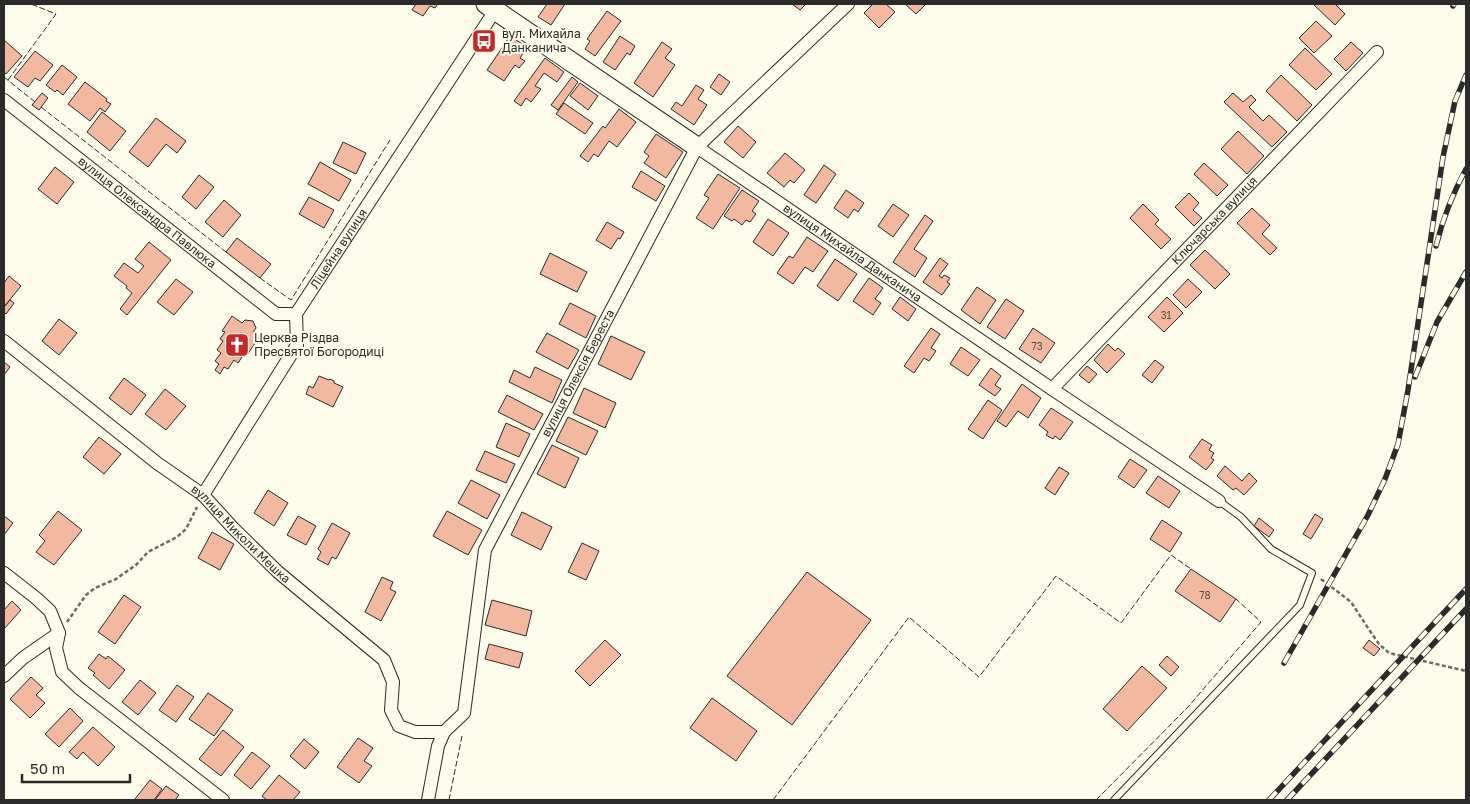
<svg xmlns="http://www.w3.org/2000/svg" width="1470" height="804" viewBox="0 0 1470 804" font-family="'Golos Text',sans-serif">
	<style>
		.building { fill: #f2b8a0; stroke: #2b2b2b }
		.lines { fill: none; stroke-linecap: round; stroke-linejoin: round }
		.lane-casing { stroke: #2b2b2b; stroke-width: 8 }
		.street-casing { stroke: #2b2b2b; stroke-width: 14 }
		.secondary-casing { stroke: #2b2b2b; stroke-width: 21 }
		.path { stroke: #6a6964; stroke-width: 2.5; stroke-dasharray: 4 2.5; stroke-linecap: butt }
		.lane { stroke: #fdfbea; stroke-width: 6 }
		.street { stroke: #fdfbea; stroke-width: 12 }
		.secondary { stroke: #fdfbea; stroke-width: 19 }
		.rail-casing { stroke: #2b2b2b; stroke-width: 5.5 }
		.rail { stroke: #fdfbea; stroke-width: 4; stroke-dasharray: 11; stroke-linecap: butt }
		.fence { stroke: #2b2b2b; stroke-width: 1; stroke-dasharray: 6 2.5; stroke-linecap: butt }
		.labels { text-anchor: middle; stroke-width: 4; stroke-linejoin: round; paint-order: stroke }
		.number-label { font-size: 10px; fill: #5d4e48 }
		.poi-label { font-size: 12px; fill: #2b2b2b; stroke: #fdfbea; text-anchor: start }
		.street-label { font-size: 12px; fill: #2b2b2b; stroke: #fdfbea }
	</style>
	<rect width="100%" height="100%" fill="#fdfbea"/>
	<path class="building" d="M416,4H438L435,8L430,6L423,16L412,10Z
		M547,4H565L551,25L538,17Z
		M792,4H806L800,10Z
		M873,4H886L895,12L879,28L864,13Z
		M905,4H926L916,14Z
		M1313,4H1335L1345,14L1335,25Z
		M607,11L621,21L595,56L585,49L590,41L587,39Z
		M1316,21L1332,36L1314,53L1299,38Z
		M486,32L492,36L482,51L476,47Z
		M510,36L527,47L520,58L525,61L519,68L515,65L504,81L487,70Z
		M620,36L635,46L630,55L627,53L615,70L603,62Z
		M4,40L22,56L6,74L4,72Z
		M662,42L672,49L665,58L675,65L653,97L634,83Z
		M1351,42L1363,53L1346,71L1334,59Z
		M1305,48L1332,74L1316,90L1289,65Z
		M35,51L53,65L40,81L35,78L28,87L14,77Z
		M545,58L564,72L557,82L544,73L535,86L541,89L531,102L526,98L521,106L514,101Z
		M62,65L77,77L63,95L57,90L55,92L46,85Z
		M719,74L730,82L721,95L710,87Z
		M1281,75L1312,105L1297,121L1266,91Z
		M572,77L578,82L558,110L551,105Z
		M85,82L107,99L106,101L111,104L105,112L100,108L90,121L68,104Z
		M580,83L598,96L588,110L570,96Z
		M696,85L704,90L698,99L707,105L694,125L671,109L676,102L682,106Z
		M42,93L48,98L39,110L32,105Z
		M1233,93L1243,102L1251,95L1256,100L1249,107L1263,121L1269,115L1287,132L1272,147L1224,102Z
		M564,103L593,123L585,134L556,114Z
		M619,109L636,122L617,147L609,141L598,157L594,154L588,162L580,156L603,126L605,128Z
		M102,112L126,131L110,151L87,132Z
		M156,118L186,141L177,153L166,144L148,167L129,152Z
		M738,126L756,142L743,158L724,142Z
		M1238,131L1264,156L1247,174L1221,149Z
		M656,134L683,152L666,178L644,163L649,156L644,152Z
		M343,142L366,153L356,174L333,163Z
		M785,153L805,170L794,183L790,180L784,187L767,173Z
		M320,162L351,180L339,201L308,184Z
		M1204,163L1228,185L1217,196L1194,174Z
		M824,165L836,174L816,203L804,195Z
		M55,167L74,182L57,204L38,189Z
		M641,171L665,186L656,201L632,187Z
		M718,174L740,188L713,229L696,218L709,198L704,195Z
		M199,175L214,187L196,209L182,197Z
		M742,190L759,201L752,211L756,214L750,222L746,220L742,225L734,219L732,221L724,216Z
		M846,190L864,203L858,212L854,209L848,218L834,208Z
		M1189,193L1199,203L1193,210L1202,218L1194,226L1175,207Z
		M309,197L334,210L324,228L299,214Z
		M224,200L241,215L223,237L205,222Z
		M893,204L909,215L893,237L878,226Z
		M1143,204L1159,220L1155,224L1171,239L1161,249L1130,218Z
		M1252,208L1270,225L1262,234L1277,248L1270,255L1237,223Z
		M925,215L933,221L914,249L927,258L915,277L893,262Z
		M768,219L789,233L773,256L753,242Z
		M607,222L624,232L620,239L618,238L611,249L596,240Z
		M807,237L828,251L813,272L805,267L793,284L777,273L789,256L793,258Z
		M237,238L271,264L260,278L226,252Z
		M149,242L171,260L127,315L120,309L132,293L126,288L127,286L114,276L124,263L138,273L144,266L135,259Z
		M1205,250L1230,274L1215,289L1190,265Z
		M550,253L587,272L577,292L540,274Z
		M940,258L948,264L939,276L942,278L944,275L950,278L947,282L950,284L942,295L923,282Z
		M835,259L857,274L838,301L817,286Z
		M9,276L21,286L4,307V283Z
		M869,278L883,288L875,299L881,303L873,315L853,301Z
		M176,279L193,292L174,315L157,302Z
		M1188,279L1202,292L1186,308L1173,295Z
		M977,287L996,300L980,324L961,310Z
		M900,297L916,309L908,321L892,309Z
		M1167,297L1183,313L1164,332L1148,317Z
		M1006,299L1024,311L1005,339L987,327Z
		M10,300L14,303L6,314L4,312V307Z
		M570,303L596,316L586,338L559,324Z
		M232,316L242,323L245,320L253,321L256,328L253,332L260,336L247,355L244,354L238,363L234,360L228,369L224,367L220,374L215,370L219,364L215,361L221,353L217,350L223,341L220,339L225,332L222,331Z
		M59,319L77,333L59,355L42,341Z
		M931,328L940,334L931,348L936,351L929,361L924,358L914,373L904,366Z
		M1033,328L1055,343L1041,363L1019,349Z
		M547,333L579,350L568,369L536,352Z
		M611,336L645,352L631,380L598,364Z
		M1108,344L1115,351L1118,348L1125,354L1107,373L1094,360Z
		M961,347L980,360L968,376L950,364Z
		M1155,360L1164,367L1152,383L1142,375Z
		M4,362L10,367L4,375Z
		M1087,366L1097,374L1089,383L1079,375Z
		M535,367L562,380L552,403L509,382L514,370L530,378Z
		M991,368L1001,376L995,385L1001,389L995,396L979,385Z
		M319,376L329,380L330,379L334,381V383L343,387L333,407L306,394L309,386L313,388Z
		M124,378L146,395L131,415L109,398Z
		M1022,384L1041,398L1028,418L1018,411L1006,427L997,421Z
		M584,388L616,403L605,428L573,413Z
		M165,389L186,406L166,430L145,414Z
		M507,395L543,414L534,430L498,412Z
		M988,400L1002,410L983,439L968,429Z
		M1051,408L1073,422L1060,440L1055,436L1053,439L1046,435L1048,432L1039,425Z
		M568,417L598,431L586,455L556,441Z
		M506,423L530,434L519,457L496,447Z
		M99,437L121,454L104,474L83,457Z
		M1202,439L1212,445L1209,450L1214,453L1211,458L1214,460L1206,470L1189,457Z
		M552,445L579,458L565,488L537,474Z
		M485,451L515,464L506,483L476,470Z
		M1130,459L1147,470L1134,488L1118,477Z
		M1225,466L1242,481L1249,473L1257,481L1244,495L1236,488L1233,490L1217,476Z
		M1059,467L1069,473L1055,495L1045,488Z
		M1158,476L1180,491L1169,508L1146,493Z
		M471,480L500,495L487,519L458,503Z
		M268,490L288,503L274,526L254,513Z
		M58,511L82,530L54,565L36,552L45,541L39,535Z
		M447,511L482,530L468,555L433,536Z
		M522,512L552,527L541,550L511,535Z
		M1315,514L1323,519L1311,539L1303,534Z
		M4,516L13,523L4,535Z
		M298,516L316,526L306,545L287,535Z
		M1259,518L1274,530L1269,537L1254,526Z
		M1162,520L1182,533L1170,552L1150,539Z
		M332,523L350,533L336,559L332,557L328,565L317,559L321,552L318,549Z
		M212,532L234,544L220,570L198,558Z
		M582,543L599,551L586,580L568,572Z
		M1191,569L1236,599L1220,622L1175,591Z
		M807,572L871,620L792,725L727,676Z
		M382,577L393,582L390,589L396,592L381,621L365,612Z
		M124,595L141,607L115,644L98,632Z
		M492,600L532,611L526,636L485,625Z
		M12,601L21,610L4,629V610Z
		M605,640L621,655L590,686L575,671Z
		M1369,640L1380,649L1374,656L1363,648Z
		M489,644L523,653L519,668L485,659Z
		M99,654L106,659L108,656L125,670L109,689L93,675L95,673L88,668Z
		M1167,656L1179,667L1171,676L1159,665Z
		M1142,666L1167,688L1127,731L1103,709Z
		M31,677L43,688L36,695L45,703L30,718L10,699Z
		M140,680L156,693L138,715L122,702Z
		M177,685L194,697L176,722L159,710Z
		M208,693L233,710L214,736L189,719Z
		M712,698L757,731L736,761L690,728Z
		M70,708L83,721L59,747L45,734Z
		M93,727L115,747L98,766L83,752L77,759L69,752Z
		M223,730L244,747L221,776L199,759Z
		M358,738L373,748L364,761L372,766L359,783L337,767Z
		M304,739L319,752L305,769L290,756Z
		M252,752L270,766L251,789L234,775Z
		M279,775L300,792L293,800H267L262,796Z
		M150,780L162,789L154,800H137L135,799Z
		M166,786L179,795L175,800H155Z"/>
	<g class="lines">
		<defs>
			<path id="lane" d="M1114,800L1300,605L1312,573L1271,549L1241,517L1219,501"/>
			<g id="street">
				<path id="s1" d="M4,100L276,314H296"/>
				<path id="s2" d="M697,147L1052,389L1219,501"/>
				<path id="s3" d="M4,341L157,463L203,495L233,528L278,572L384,660L393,682L391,710L399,726L415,732H444"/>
				<path id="s4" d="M1052,389L1377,52"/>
				<path id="s5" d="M203,495L297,345L296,314L496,9"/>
				<path d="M4,573L36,598L50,611L59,633L56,648L62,672L79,688L223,800"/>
				<path d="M4,676L23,658L59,633"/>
				<path id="s6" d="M428,800L438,746L444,732L464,713L485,550L697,147L848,4"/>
			</g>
			<path id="secondary" d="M486,4L697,147"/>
		</defs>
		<use href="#lane" class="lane-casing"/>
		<use href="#street" class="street-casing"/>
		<use href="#secondary" class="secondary-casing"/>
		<path class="path" d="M1321,579L1351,602L1370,631L1379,644L1389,653L1466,671
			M67,622L86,595L95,588L116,579L136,565L148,552L177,537L186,529L197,507"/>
		<use href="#lane" class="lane"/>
		<use href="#street" class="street"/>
		<use href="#secondary" class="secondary"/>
		<defs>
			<path id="rail" d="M1453,6L1454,4
				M1436,246C1443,218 1453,193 1466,169
				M1415,377L1437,322L1466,272
				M1284,663L1368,515L1385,479L1398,444L1408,390L1443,157L1455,101L1466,75
				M1269,800L1466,589
				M1287,800L1466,609"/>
		</defs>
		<use href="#rail" class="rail-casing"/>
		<use href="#rail" class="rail"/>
		<path class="fence" d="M4,77L35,102
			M8,80L56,14L31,4
			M41,107L226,252
			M260,278L291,300L390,140
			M449,800L462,736
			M773,800L909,617L979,677L1056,576L1121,623L1171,555L1191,569
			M1096,800L1188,707L1261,622L1236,599"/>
	</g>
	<defs>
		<symbol id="bus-square" viewBox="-11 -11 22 22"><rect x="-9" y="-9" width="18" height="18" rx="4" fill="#c62828" stroke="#fdfbea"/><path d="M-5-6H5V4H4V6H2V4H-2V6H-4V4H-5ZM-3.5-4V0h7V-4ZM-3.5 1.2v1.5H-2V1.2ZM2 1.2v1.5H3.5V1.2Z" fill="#fff"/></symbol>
		<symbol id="church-square" viewBox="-11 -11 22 22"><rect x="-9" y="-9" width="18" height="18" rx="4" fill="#c62828" stroke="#fdfbea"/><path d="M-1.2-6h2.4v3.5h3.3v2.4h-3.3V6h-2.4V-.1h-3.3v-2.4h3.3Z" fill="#fff"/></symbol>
	</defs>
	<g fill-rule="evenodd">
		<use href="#bus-square" x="470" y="27" width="28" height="28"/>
		<use href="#church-square" x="223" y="331" width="28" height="28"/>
	</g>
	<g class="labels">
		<g class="number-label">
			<text x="1166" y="319">31</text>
			<text x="1037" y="350">73</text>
			<text x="1205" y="599">78</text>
		</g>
		<g class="poi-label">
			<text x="502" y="38">вул. Михайла<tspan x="502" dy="14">Данканича</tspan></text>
			<text x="254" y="342">Церква Різдва<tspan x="254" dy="14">Пресвятої Богородиці</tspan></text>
		</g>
		<g class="street-label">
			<text dy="4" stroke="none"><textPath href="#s1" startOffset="182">вулиця Олександра Павлюка</textPath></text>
			<text dy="4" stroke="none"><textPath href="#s4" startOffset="234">Ключарська вулиця</textPath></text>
			<text dy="4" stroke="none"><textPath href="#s5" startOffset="286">Ліцейна вулиця</textPath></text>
			<text dy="4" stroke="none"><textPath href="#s2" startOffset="188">вулиця Михайла Данканича</textPath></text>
			<text dy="4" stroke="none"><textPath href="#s6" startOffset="462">вулиця Олексія Береста</textPath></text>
			<text dy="4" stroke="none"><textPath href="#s3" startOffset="306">вулиця Миколи Мешка</textPath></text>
		</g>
	</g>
	<rect width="1470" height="804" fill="none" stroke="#2b2b2b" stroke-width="10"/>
	<path d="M22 774v8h108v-8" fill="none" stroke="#2b2b2b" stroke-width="2.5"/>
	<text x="30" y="774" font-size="15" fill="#2b2b2b" stroke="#fdfbea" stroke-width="4" paint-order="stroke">50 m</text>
</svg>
